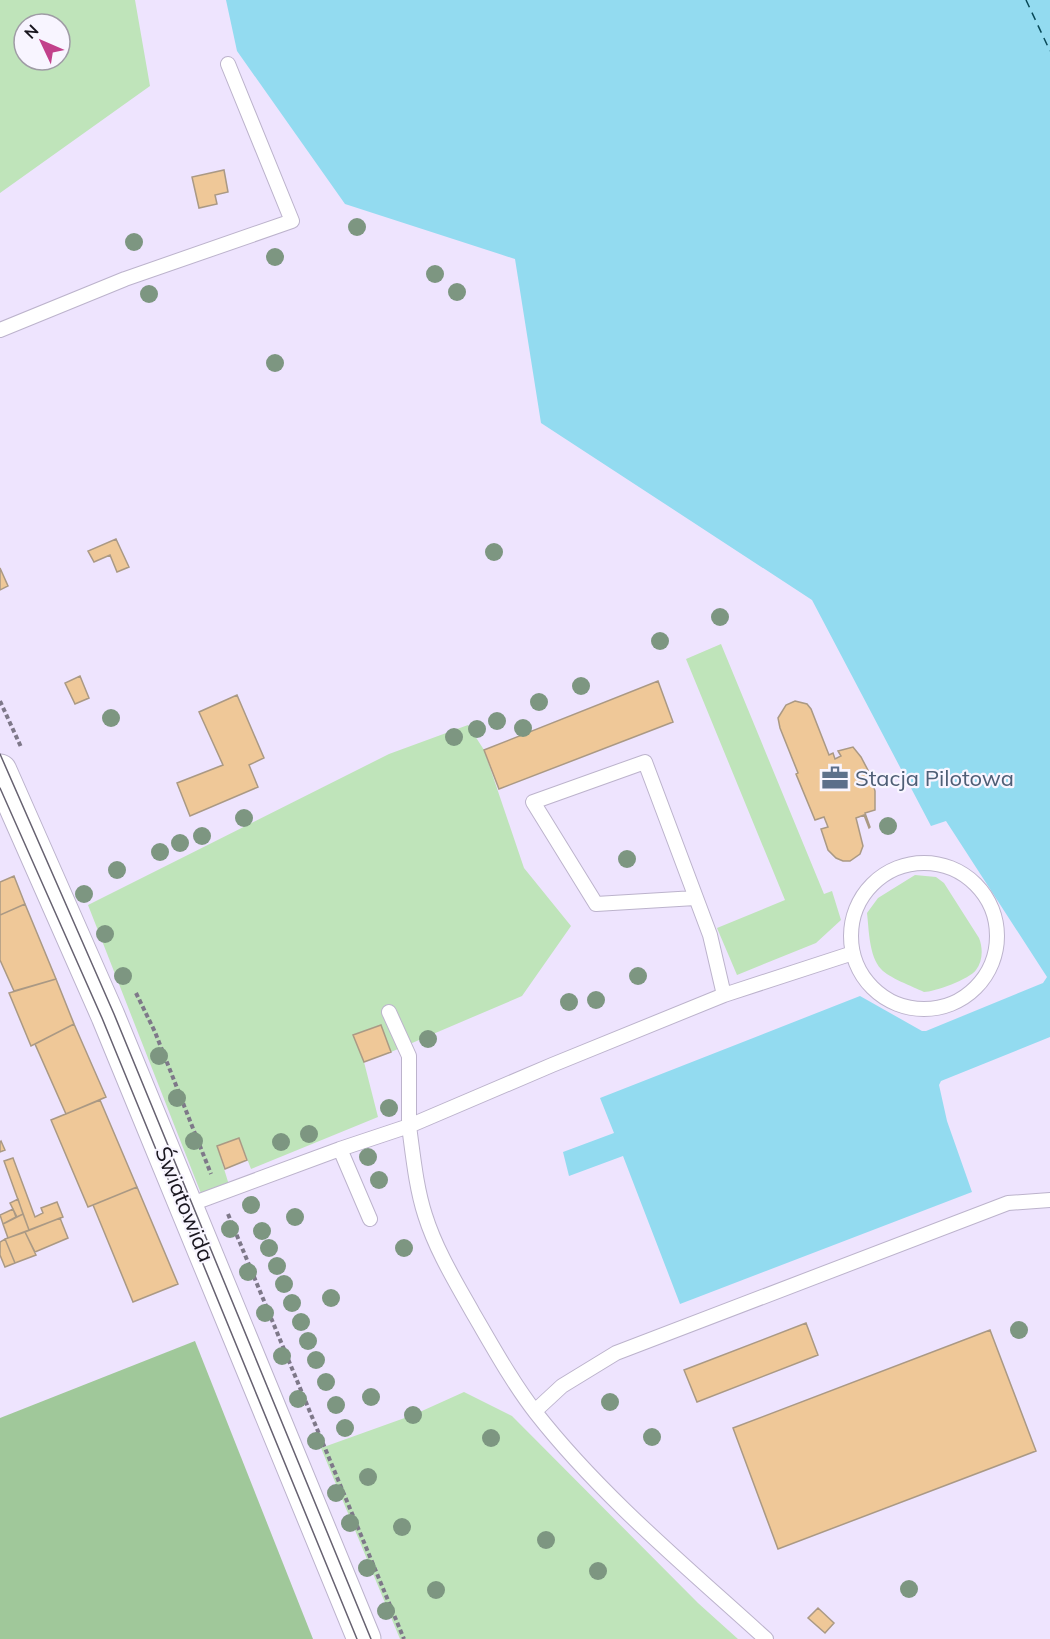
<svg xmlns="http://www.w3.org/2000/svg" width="1050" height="1639" viewBox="0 0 1050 1639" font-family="Mulish,sans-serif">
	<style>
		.green { fill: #bfe4ba; fill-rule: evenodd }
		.forest { fill: #a0c89a }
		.water { fill: #93dbf0 }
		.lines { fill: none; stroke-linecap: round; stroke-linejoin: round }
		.ferry { stroke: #084958; stroke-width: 1.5; stroke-dasharray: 8 6; stroke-linecap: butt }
		.building { fill: #efc898; stroke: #aa9984; stroke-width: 1.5 }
		.service-casing { stroke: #bcb3cc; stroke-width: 16 }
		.tertiary-casing { stroke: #bcb3cc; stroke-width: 35 }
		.path { stroke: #7e7889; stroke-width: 4; stroke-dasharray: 4.5 3; stroke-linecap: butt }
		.service { stroke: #fff; stroke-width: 14 }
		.tertiary { stroke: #fff; stroke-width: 33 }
		.tram { stroke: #676271; stroke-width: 1.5 }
		.tree { fill: #7d9681 }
		.labels { text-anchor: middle; stroke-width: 4.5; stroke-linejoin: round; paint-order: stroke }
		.service-label { font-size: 22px; fill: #4e5e75; stroke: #f8f5ff; text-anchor: start }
		.street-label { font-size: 22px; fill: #19161f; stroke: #f8f5ff }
	</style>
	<rect width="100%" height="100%" fill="#eee4fe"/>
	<path class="green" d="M0,0H135L150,86L0,193ZM24,24H60V60H24Z
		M721,644L824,894L832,891L841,920L816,943L737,975L717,928L785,900L686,659Z
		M468,725L484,750L524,868L571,926L522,996L391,1052L380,1025L353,1035L364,1062L378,1117L251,1169L239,1138L217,1146L229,1185L202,1196L88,905L389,754Z
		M915,875L936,877L944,883L979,938C983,948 983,961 976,970C970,979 934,992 924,992C912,986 889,978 881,969C869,956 869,930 867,913L878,898Z
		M464,1392L512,1416L698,1603L738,1639H400L321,1448L413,1415Z"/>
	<path class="forest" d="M195,1341L313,1639H0V1418Z"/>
	<path class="water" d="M226,0H1050V1037L941,1081L939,1085L947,1121L972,1192L680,1304L623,1156L569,1176L563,1152L614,1133L600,1098L860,996L922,1031H926L1043,983L1047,977L946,821L931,826L812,600L541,423L515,259L345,204L237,51Z"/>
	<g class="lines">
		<path class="ferry" d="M1026,0L1050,51"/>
	</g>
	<path class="building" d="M224,170L228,192L215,195L217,204L199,208L192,177Z
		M116,539L129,567L117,572L110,555L94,562L88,551Z
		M0,568L8,586L0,590Z
		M80,676L89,698L75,704L65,683Z
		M658,681L673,722L499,789L484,750Z
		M237,695L264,758L249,765L258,787L190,816L177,783L223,765L199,712Z
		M795,701L807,704L811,709L829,755L833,753L835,759L841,756L838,751L853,747L861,757L870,774L875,791V810L865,813L870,827L869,828L864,815L856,818L863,846L860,854L850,861H843L836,858L828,850L821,829L828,827L824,817L815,820L796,774L798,773L780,728L778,718L786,705Z
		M14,876L25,904L0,915V882Z
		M25,904L56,979L14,991L0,960V915Z
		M56,979L74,1024L31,1046L9,993Z
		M74,1024L106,1097L66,1114L35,1044Z
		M381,1025L391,1052L364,1062L353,1035Z
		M100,1100L137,1187L88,1207L51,1120Z
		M239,1138L247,1160L225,1169L217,1146Z
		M1,1141L5,1150L0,1152V1142Z
		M13,1158L35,1217L43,1213L41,1208L57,1202L63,1217L29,1230L4,1161Z
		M137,1187L178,1284L133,1302L93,1205Z
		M18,1199L23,1214L17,1217L10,1203Z
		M13,1209L16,1217L3,1224L0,1215Z
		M23,1214L29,1230L8,1238L3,1224Z
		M60,1218L68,1238L35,1252L25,1232Z
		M25,1232L36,1255L15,1263L5,1239Z
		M5,1239L15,1263L5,1267L0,1255V1242Z
		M806,1323L818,1355L697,1402L684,1370Z
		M990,1330L1036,1451L778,1549L733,1428Z
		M818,1608L834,1623L825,1633L808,1618Z"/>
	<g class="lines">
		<defs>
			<path id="service" d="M0,330L125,279L292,221L228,64
				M851 936a73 73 0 1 1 146 0a73 73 0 1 1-146 0Z
				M695,898L596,904L533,802L645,762L710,935L724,995
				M186,1206L340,1149
				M370,1219L340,1149L409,1126V1056L389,1012
				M535,1411L562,1386L616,1353L1008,1203L1050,1200
				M766,1639C688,1568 601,1496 536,1413C512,1382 493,1347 473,1313C455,1281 436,1250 425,1215C416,1187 413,1155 409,1126L552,1065L724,995L853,953"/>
			<path id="tertiary" d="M0,771L108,1016L364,1639"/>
		</defs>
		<use href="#service" class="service-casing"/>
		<use href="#tertiary" class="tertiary-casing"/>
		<path class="path" d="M0,701L21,747
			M136,993L155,1032L211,1174
			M228,1214L404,1639"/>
		<use href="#service" class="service"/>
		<use href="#tertiary" class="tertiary"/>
		<path class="tram" d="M0,754L114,1014L371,1639
			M0,788L102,1018L357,1639"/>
	</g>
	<g class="tree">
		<circle cx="357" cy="227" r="9"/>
		<circle cx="134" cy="242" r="9"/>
		<circle cx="275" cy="257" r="9"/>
		<circle cx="435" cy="274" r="9"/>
		<circle cx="457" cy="292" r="9"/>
		<circle cx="149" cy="294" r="9"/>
		<circle cx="275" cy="363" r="9"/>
		<circle cx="494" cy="552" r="9"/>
		<circle cx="720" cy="617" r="9"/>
		<circle cx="660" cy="641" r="9"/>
		<circle cx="581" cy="686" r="9"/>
		<circle cx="539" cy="702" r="9"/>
		<circle cx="111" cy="718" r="9"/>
		<circle cx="497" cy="721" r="9"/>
		<circle cx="523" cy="728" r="9"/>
		<circle cx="477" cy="729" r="9"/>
		<circle cx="454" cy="737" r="9"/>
		<circle cx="244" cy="818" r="9"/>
		<circle cx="888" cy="826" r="9"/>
		<circle cx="202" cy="836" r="9"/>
		<circle cx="180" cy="843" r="9"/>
		<circle cx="160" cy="852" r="9"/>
		<circle cx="627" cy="859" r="9"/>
		<circle cx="117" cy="870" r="9"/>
		<circle cx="84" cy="894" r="9"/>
		<circle cx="105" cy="934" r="9"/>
		<circle cx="123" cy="976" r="9"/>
		<circle cx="638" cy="976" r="9"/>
		<circle cx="596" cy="1000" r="9"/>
		<circle cx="569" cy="1002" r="9"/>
		<circle cx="428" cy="1039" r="9"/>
		<circle cx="159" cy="1056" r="9"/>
		<circle cx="177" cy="1098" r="9"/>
		<circle cx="389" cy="1108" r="9"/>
		<circle cx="309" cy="1134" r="9"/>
		<circle cx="194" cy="1141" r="9"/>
		<circle cx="281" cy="1142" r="9"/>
		<circle cx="368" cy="1157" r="9"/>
		<circle cx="379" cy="1180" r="9"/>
		<circle cx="251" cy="1205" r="9"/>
		<circle cx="295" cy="1217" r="9"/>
		<circle cx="230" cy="1229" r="9"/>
		<circle cx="262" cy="1231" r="9"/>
		<circle cx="269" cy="1248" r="9"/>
		<circle cx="404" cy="1248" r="9"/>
		<circle cx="277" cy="1266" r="9"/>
		<circle cx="248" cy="1272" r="9"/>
		<circle cx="284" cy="1284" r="9"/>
		<circle cx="331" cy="1298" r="9"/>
		<circle cx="292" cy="1303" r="9"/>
		<circle cx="265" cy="1313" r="9"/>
		<circle cx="301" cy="1322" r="9"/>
		<circle cx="1019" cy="1330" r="9"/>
		<circle cx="308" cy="1341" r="9"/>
		<circle cx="282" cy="1356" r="9"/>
		<circle cx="316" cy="1360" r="9"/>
		<circle cx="326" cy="1382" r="9"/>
		<circle cx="371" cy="1397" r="9"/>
		<circle cx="298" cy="1399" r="9"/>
		<circle cx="610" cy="1402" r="9"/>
		<circle cx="336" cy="1405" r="9"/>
		<circle cx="413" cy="1415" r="9"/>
		<circle cx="345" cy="1428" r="9"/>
		<circle cx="652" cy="1437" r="9"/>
		<circle cx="491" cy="1438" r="9"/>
		<circle cx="316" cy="1441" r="9"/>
		<circle cx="368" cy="1477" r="9"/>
		<circle cx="336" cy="1493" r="9"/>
		<circle cx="350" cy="1523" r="9"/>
		<circle cx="402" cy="1527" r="9"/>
		<circle cx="546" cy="1540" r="9"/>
		<circle cx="367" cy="1568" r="9"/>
		<circle cx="598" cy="1571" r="9"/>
		<circle cx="909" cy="1589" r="9"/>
		<circle cx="436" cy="1590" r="9"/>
		<circle cx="386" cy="1611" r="9"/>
	</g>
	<defs>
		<symbol id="office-bare" viewBox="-9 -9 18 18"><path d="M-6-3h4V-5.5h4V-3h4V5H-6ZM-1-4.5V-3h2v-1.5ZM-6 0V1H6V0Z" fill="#5c6f8a" stroke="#f8f5ff" stroke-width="2.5" paint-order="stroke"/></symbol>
	</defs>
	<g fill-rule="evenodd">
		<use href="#office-bare" x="816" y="759" width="38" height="38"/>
	</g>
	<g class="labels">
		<g class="service-label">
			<text x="855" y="786">Stacja Pilotowa</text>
		</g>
		<g class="street-label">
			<text transform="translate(185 1204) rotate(68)" y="8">Światowida</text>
		</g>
	</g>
	<g transform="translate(42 42) rotate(314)"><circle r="28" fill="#f8f5ff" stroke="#9f9ca5" stroke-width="1.5"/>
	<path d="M0-4.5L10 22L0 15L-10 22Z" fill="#c2418b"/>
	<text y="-9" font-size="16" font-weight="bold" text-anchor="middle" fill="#19161f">N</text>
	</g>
</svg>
